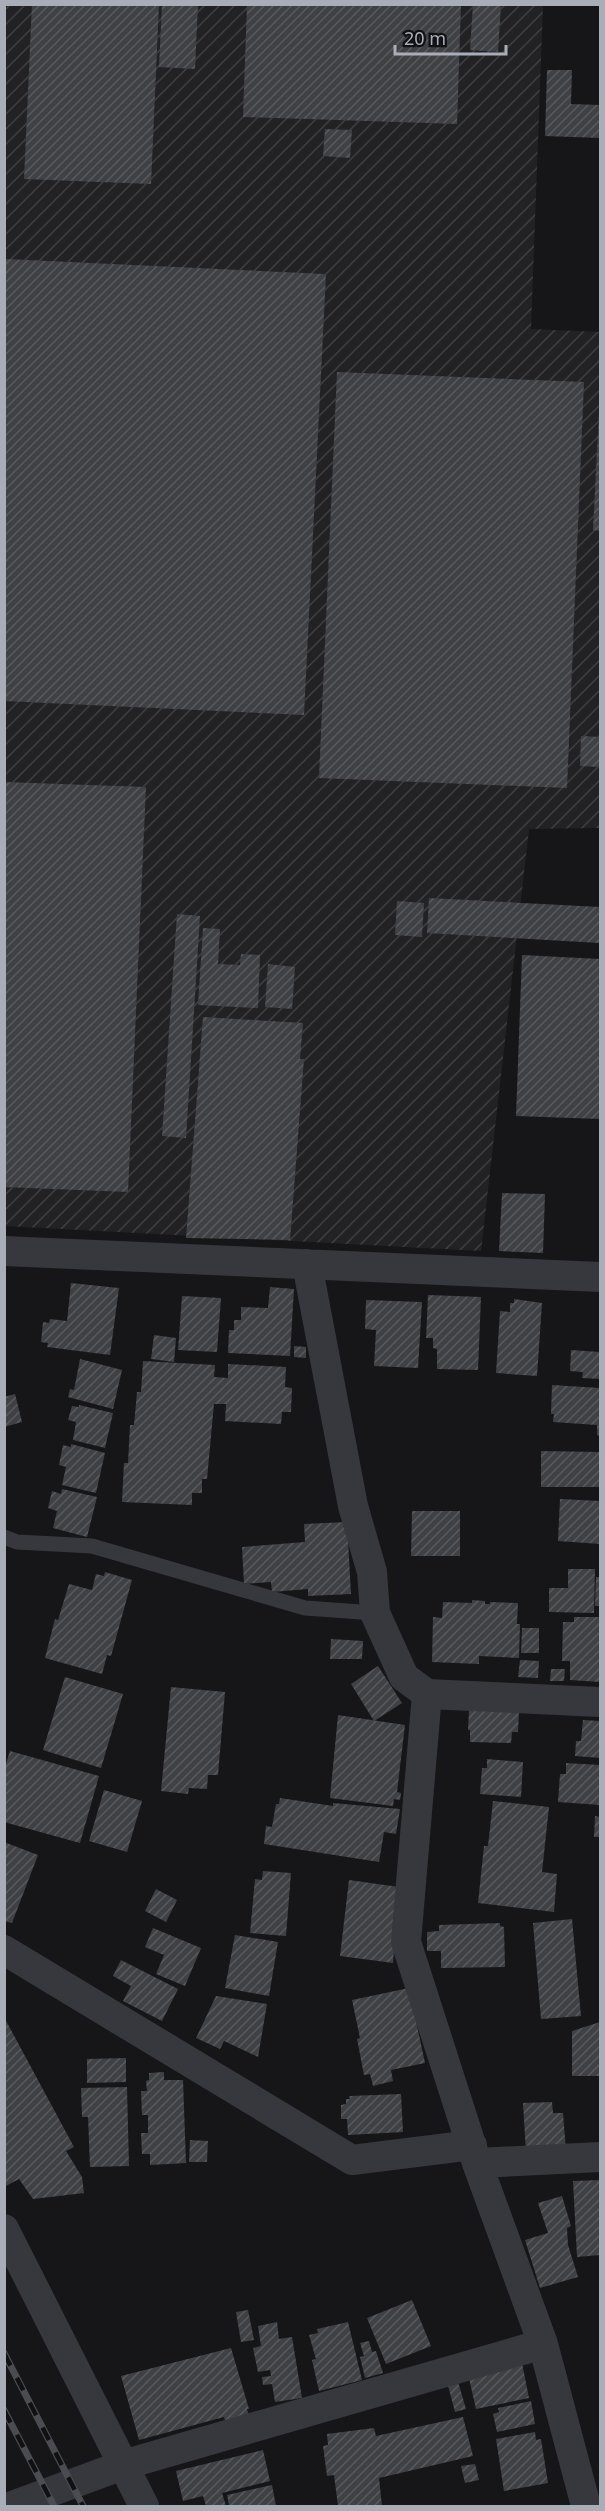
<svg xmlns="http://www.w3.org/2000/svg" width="605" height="2511" viewBox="0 0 605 2511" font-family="'Noto Sans',sans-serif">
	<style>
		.industrial { fill: url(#industrial-furrows) }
		.building { fill: url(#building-hatch) }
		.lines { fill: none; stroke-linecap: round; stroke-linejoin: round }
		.service { stroke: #37383d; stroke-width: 15 }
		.minor { stroke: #37383d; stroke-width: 30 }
		.rail-casing { stroke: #4a4c52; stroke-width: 7 }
		.rail { stroke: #111113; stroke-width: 4.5; stroke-dasharray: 14; stroke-linecap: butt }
	</style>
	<defs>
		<pattern id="industrial-furrows" width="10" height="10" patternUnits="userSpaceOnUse" patternTransform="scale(1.5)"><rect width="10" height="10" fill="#222225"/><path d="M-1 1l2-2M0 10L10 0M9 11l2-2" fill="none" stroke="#3f3f43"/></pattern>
		<pattern id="building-hatch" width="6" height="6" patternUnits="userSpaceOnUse" patternTransform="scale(1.5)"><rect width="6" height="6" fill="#404145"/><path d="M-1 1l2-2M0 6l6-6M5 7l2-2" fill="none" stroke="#595a5e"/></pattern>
	</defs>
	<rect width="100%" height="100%" fill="#161618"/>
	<path class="industrial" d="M4,5H543L531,329L600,332V828L529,829L481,1251L5,1226Z"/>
	<path class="building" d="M32,4H159L151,184L24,179Z
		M162,4H198L195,69L159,67Z
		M247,4H461L457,124L243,117Z
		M473,4H501L498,52L470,50Z
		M547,70H572L571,104L600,105V138L545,136Z
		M325,129L352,130L350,158L323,156Z
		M6,259L326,274L304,715L4,701V298Z
		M337,372L584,382L567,788L319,778Z
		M599,412H600V531L593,530Z
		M581,736L600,737L599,767L580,766Z
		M4,782L146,787L128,1192L4,1187Z
		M429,898L600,907L599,943L427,933Z
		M397,901L424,903L422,937L395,935Z
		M177,914L200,916L186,1138L162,1136Z
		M203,928L220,929L218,964L240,965L241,954L260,955L258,1008L198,1005Z
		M522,955L600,959V1119L516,1116Z
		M268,964L295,967L292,1009L265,1007Z
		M203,1017L303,1023L300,1059H304L290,1240L186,1238Z
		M502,1193L545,1194L543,1253L499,1251Z
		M71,1283L119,1288L110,1355L47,1347L48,1343L41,1342L43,1322L49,1323L50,1319L67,1321Z
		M270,1287L294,1289L290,1356L228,1353L229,1330H234V1320H241V1307L268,1308Z
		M428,1295L481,1297L478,1370L437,1369V1349L433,1348V1338H426Z
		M182,1296L221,1298L217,1352L178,1350Z
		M514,1299L542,1303L537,1376L496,1373L500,1311L510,1312V1303H514Z
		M366,1300L422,1302L418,1368L374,1366L376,1330L365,1329Z
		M154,1335L176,1338L174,1362L151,1359Z
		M294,1346L306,1347V1358L294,1357Z
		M571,1350L600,1352V1379L582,1378L583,1372L570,1371Z
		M80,1359L122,1370L113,1409L68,1397L70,1389L74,1390Z
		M143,1361L215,1365L214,1377L228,1378V1364L286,1367L285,1387L292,1388L291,1412H282L281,1424L225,1421L226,1404H214L207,1479H202V1493H192V1505L122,1502L124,1463H128L130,1425H134L137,1392H141Z
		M552,1385L600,1388V1436L597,1435V1425L553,1422L554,1414H551Z
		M15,1394L22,1422L4,1427V1397Z
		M79,1405L113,1413L105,1448L73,1440L76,1422L68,1420L72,1406L79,1407Z
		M71,1444L105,1453L96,1493L62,1485L66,1467L59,1465L63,1445L71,1447Z
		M541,1451L600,1452V1487H541Z
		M62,1489L97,1497L87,1537L53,1528L57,1511L48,1508L52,1491L61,1494Z
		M560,1499L600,1501V1544L558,1541Z
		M412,1511H460V1556H411Z
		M347,1522L351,1594L308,1596V1589L272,1592L271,1582L244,1584L242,1547L305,1542L304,1524Z
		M568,1569H595L594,1613L549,1612V1588H568Z
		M105,1572L132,1580L111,1656L107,1655L102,1674L45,1658L55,1619L58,1620L69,1584L92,1590L96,1574L104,1576Z
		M596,1577H600V1606H595Z
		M472,1600L485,1601V1604H490V1602L518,1603L517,1624H520L519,1658L479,1656V1664L432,1662L433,1617L442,1618L443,1602L472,1603Z
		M574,1617H600V1682L570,1680V1661H562L563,1622H574Z
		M522,1628H539V1653H521Z
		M331,1639L363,1641L362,1659H330Z
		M520,1660L539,1661L538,1678L518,1677Z
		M378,1666L402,1703L374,1721L351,1684Z
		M551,1669H565L564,1681H550Z
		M65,1677L123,1694L101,1768L43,1750Z
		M171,1687L225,1692L218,1775H208L207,1789L189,1788L188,1794L161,1791Z
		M469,1710L519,1712L518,1732H512L511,1743L470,1742V1730H468Z
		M338,1715L405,1725L397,1792L401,1793L400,1800L394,1799L393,1806L330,1798Z
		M583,1720L600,1721V1758L575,1756L576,1741H581Z
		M10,1751L99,1776L80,1843L4,1822V1770Z
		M487,1759L523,1762L521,1797L480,1794L482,1768H487Z
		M566,1763L600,1765V1805L558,1802L560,1774H566Z
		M104,1790L142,1801L127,1852L89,1841Z
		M280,1798L333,1806V1803L400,1809L396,1834L384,1832L379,1862L264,1844L266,1826L272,1827L276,1804H279Z
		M493,1801L549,1807L542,1872L557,1874L554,1912L478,1903L484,1846H488Z
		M595,1816L600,1817V1837H594Z
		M4,1842L38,1855L12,1923L4,1921Z
		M263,1871L291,1873L286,1936L250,1933L255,1879L262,1880Z
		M349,1880L399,1887L393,1963L340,1956Z
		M156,1889L177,1900L166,1922L145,1911Z
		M572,1919L581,2016L541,2019L533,1923Z
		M500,1923V1926L504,1927L505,1967L441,1968V1951H427V1932L439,1931V1925Z
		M153,1928L201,1948L185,1986L156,1974L164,1955L145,1947Z
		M235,1935L278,1942L269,1996L225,1988Z
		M121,1960L178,1989L162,2021L123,2001L131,1986L113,1976Z
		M409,1988L425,2063L391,2070L393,2081L373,2086L370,2074L364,2075L357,2039L360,2038L352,2000Z
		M216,1996L267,2004L258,2057L224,2041L220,2049L196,2038Z
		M4,2017L74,2147L66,2151L82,2177L84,2193L33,2199L19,2179L4,2187Z
		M600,2022V2076H572V2031Z
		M126,2058V2082L87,2083V2059Z
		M164,2072V2080H183L186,2163L150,2165V2154H142L141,2133H148V2115H142L141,2091H147L146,2081L149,2080V2073Z
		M127,2087L129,2166L90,2167L88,2117H82L81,2088Z
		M401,2094L403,2132L348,2135L347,2119H341V2105L346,2104V2099H350L349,2096Z
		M552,2102L553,2113H563L566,2151L526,2153L523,2103Z
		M190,2140L208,2141L207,2162H189Z
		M600,2180V2255L577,2257L573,2181Z
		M562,2196L571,2226L567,2228L568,2245L578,2277L540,2288L525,2240L548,2233L538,2203Z
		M412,2300L431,2346L386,2364L367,2318Z
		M248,2310L254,2340L241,2342L236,2312Z
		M277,2322L279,2339L292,2337L302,2398L275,2402L272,2384L263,2385L262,2377L271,2376L270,2370L258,2372L253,2348L261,2346L258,2326Z
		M348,2322L362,2380L319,2391L312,2360L316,2359L309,2335L318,2333L317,2329Z
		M369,2341L372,2352L376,2351L383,2373L365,2378L360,2357L364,2356L360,2343Z
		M231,2348L249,2409H247L250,2419L226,2425L224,2417L139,2440L121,2376Z
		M521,2358L529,2398L476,2409L467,2370Z
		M456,2375L466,2409L455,2412L446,2378Z
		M531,2401L535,2424L497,2432L493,2414L499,2412L498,2408Z
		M463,2417L473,2456L379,2478L382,2506H338L334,2475L327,2476L323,2446L328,2445L327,2434L374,2428L376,2436Z
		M535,2432L536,2440L541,2439L548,2483L504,2491L496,2439Z
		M263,2450L270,2481L222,2493L226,2506H206L203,2496L183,2501L176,2471Z
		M475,2464L479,2480L465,2483L461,2466Z
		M272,2485L276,2506H229L227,2495Z"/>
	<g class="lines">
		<path class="service" d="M4,1537L17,1542L92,1546L305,1608L375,1613"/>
		<path class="minor" d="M4,1251L600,1277
			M307,1264L353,1506L372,1572L375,1613L404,1677L427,1694L600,1702
			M427,1694L406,1942L477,2163L543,2344L586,2506
			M4,1950L352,2160L472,2145
			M477,2163L600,2157
			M4,2229L144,2506
			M12,2506L123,2465L543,2344"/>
		<defs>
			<path id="rail" d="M4,2353L83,2506
				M4,2410L54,2506"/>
		</defs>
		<use href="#rail" class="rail-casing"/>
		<use href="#rail" class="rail"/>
	</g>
	<rect width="605" height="2511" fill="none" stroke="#a8adb8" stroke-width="12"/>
	<path d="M395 45v9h111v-9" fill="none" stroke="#a8adb8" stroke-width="3"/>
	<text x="404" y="45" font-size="18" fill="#a8adb8" stroke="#111113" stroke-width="4.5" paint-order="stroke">20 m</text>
</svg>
